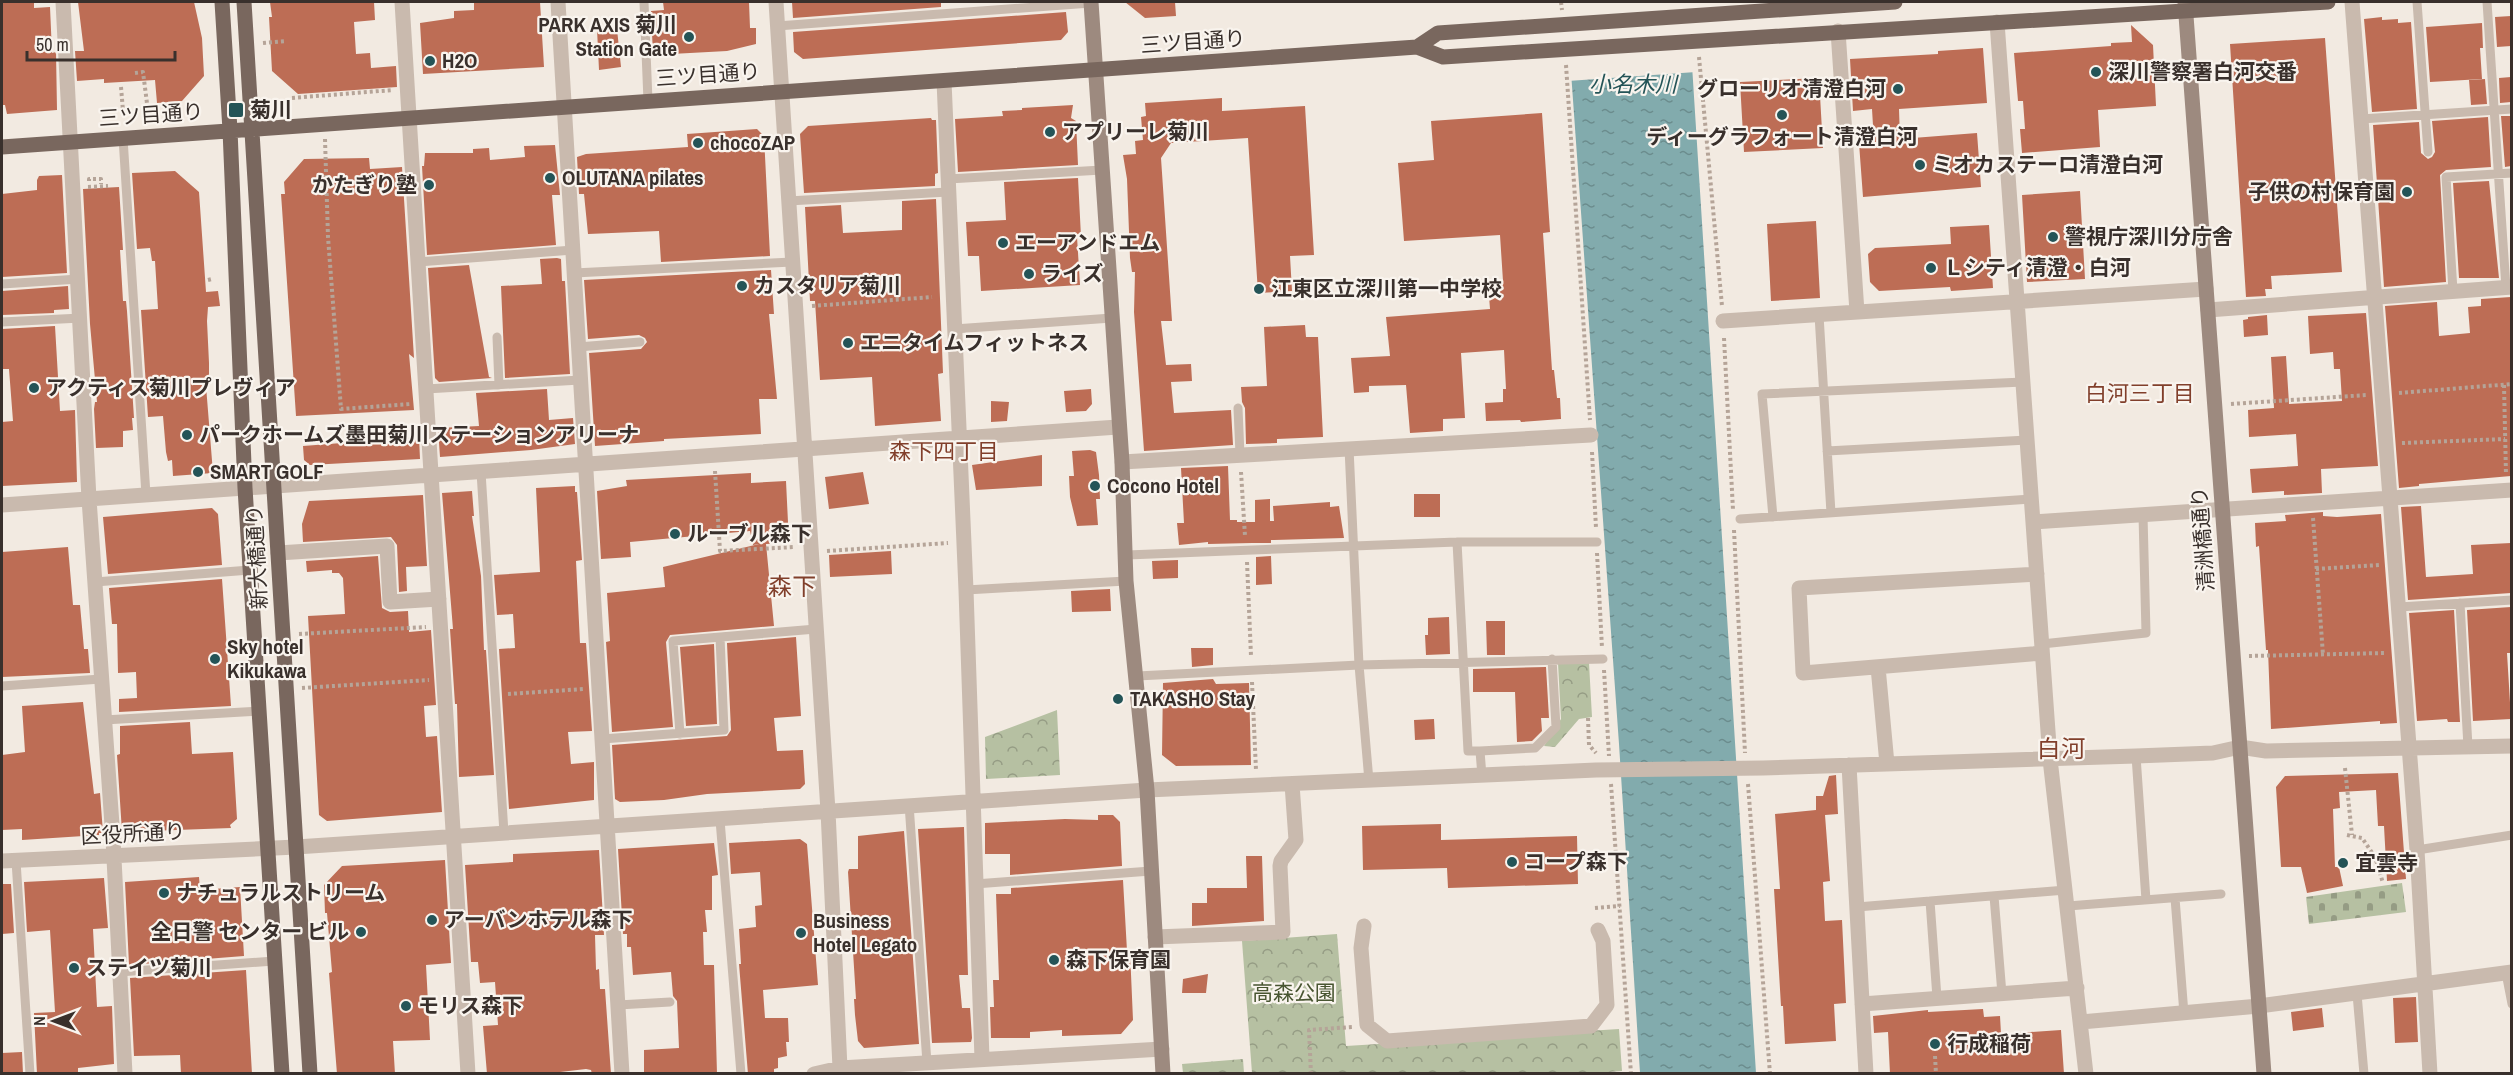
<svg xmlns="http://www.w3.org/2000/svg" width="2513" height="1075" viewBox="0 0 2513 1075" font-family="'Archivo Narrow','Noto Sans JP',sans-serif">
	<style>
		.cemetery { fill: url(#cemetery-stones) }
		.park { fill: url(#park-crowns) }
		.water { fill: url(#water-ripples) }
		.pier { fill: #f2eae1 }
		.building { fill: #bd6d55 }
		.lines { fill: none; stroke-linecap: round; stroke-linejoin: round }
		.path { stroke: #b5a498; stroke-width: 4; stroke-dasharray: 3 3; stroke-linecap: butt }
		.lane { stroke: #c9baae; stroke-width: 9 }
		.street { stroke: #c9baae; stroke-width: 15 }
		.secondary { stroke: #9d8a7f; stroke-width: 15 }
		.primary { stroke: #79675e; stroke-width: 15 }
		.poi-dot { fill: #245457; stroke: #f9f4ee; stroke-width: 2 }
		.labels { text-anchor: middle; stroke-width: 4.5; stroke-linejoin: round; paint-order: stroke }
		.poi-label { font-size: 21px; font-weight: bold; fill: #39302c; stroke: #f9f4ee; text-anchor: start }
		.street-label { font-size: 21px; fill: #39302c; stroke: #f9f4ee }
		.park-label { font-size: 21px; fill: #485531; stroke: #f9f4ee }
		.water-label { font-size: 22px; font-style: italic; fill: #245457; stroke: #f9f4ee }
		.neighbourhood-label { font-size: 22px; fill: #813f2b; stroke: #f9f4ee }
		.quarter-label { font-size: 24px; fill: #813f2b; stroke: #f9f4ee }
	</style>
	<defs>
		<pattern id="cemetery-stones" width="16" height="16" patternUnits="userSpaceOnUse" patternTransform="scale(1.5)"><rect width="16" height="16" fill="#b6c0a2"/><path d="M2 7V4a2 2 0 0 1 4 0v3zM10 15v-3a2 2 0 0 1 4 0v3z" fill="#959c84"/></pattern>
		<pattern id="park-crowns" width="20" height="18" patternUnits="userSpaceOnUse" patternTransform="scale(1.5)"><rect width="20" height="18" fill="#b6c0a2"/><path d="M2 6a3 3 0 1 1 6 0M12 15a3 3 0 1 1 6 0" fill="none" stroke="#959c84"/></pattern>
		<pattern id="water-ripples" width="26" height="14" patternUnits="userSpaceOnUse" patternTransform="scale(1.5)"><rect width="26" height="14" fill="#82abad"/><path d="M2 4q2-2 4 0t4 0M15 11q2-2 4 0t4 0" fill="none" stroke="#6b8c8d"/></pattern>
	</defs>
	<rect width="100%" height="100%" fill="#f2eae1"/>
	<path class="cemetery" d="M2402,883L2406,912L2309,924L2306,897Z"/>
	<path class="park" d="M1558,663H1589L1592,717L1579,719L1555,747L1544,746L1561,719Z
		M1057,710L1060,775L986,779L985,737Z
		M1337,934L1346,1046L1619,1029L1622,1071L1581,1074L1252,1073L1242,941Z
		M1243,1059L1244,1073H1183L1182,1064Z"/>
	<path class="water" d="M1566,2H1688L1756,1073H1640L1619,744Z"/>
	<path class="pier" d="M1563,2H1691L1696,72L1568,81Z"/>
	<path class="building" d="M2,2H34V8L50,7L52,53L56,52L57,110L7,114L5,105H2Z
		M78,2H194L202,38L204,76L182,101L157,103L155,80L104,83V79L77,81L75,51H84Z
		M270,2H374L375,20L354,22L356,54L370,53L371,68L396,66L397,87L298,94L272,71L269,17H272Z
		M474,2H540L544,67L423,74L420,23L454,18V11L474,10Z
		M663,2H749L750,28H756V44L727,51L653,55L651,11L664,10Z
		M792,2H941V7L793,18Z
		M1125,2H1175L1176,16L1145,18Z
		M1066,12L1068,32L1061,40L803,59L794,52L793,32Z
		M2511,16V46L2497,47L2495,17Z
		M2382,17V20L2398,19V23L2411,22L2417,109L2372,112L2364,19Z
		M2482,23L2483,48H2480L2482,79L2430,82L2426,27Z
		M2131,25L2153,45L2156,106L2098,110L2100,147L2022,153L2020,129H2025L2023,101H2018L2014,53L2111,46V43L2132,42Z
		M597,29H617L621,67L599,70Z
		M2325,38L2342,272L2271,276L2272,289H2265L2266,296L2246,297L2230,44Z
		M1983,48L1987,103L1899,109L1900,139L1977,133L1981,187L1863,197L1859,143L1874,142L1872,109L1853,111L1850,59L1938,54V51Z
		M2511,77V102L2500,103L2499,78Z
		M1819,78L1823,148L1744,152L1740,82Z
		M2485,79L2487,104L2471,105L2469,80Z
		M1222,98V111L1305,106L1314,255L1290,256L1292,291L1258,293L1248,138L1171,143L1161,158L1172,321H1161L1166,365L1191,364L1192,381L1171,382L1174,413L1231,410L1233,445L1144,451L1134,312L1135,272H1132L1130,258L1127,179L1123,155L1136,154L1135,141L1143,140L1141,117L1146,116L1145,103Z
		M1073,105L1071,118L1076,121L1078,165L958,172L955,119L1003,116L1002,111L1022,110V108Z
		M1542,113L1550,232L1543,233L1552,370H1554L1557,398H1560L1561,419L1521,422L1520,420L1486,421L1485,403L1503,402V389H1506L1504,350L1461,353L1465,418L1443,419V431L1410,433L1406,385L1369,386V392L1354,393L1351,358L1390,356L1386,317L1490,309L1488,283L1503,281L1500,235L1404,241L1398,163L1434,160L1431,121Z
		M2501,116H2511V166L2505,167Z
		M2488,117L2491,167L2446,170L2440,175L2446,282L2384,287L2373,125L2419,122L2421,153L2428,159L2432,157L2435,152L2432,121Z
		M931,118L932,120H936L938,173L935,174V186L804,193L800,134L808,126Z
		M757,129L764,136L770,256L661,262L659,231L588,234L584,194H579L577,157L586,154L688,147L687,134Z
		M555,145L560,195H552L556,245L427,255L422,166H424L425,153H473V149L489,148L490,160L525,157L524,146Z
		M369,158L370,169L402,167L414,358L409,354L414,410L296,416L282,208L281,194H285L284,182L304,159Z
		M175,171L199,192L206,292L218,291L220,306L208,307L207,321L209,363V386H206L213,473L173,476L172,460L168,461L166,452L163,416L148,417L141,310L158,309L155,261H152L150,248L137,249L132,173Z
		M62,175L67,273L2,277V194L37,190V180L39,176Z
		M1078,178L1081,237H1077L1080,285L981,291L979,256H968L966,222L1006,220L1004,182Z
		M2489,181L2499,278H2459L2453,183Z
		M119,187L123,250H120L123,301H126L127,311L134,418H132L133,430L123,431V447L96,448L94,409L95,402H97L90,324L83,189Z
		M2080,191L2085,279L2027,282L2022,195Z
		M936,199L943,373L938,374L941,421L875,426L872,377L820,380L815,301H810L805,207L841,205L843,233L902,230V201Z
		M1816,221L1820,298L1771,301L1767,224Z
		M1989,225L1993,288L1951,291L1950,287L1879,291L1870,282L1868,254L1875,248L1951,244L1950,227Z
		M557,258L561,259L562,281H565L570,374L505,378L501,286L542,284L540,259Z
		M469,265L489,377L492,378L439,382L435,378L428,268Z
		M771,270L774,314H769L777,399H759L761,434L664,439V441L595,446L589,353L641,349L647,342L645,338L639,335L588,339L584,280Z
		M68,286L69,309L54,310V313L2,315V291Z
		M2511,297V476L2419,484V486L2399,488L2385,306L2437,302L2439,336L2470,333L2468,307L2481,306V299Z
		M2366,313L2378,466L2321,469L2322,493L2284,495V491L2252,493L2250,469L2298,466L2296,434L2249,437L2248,410L2274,408L2271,357L2286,356L2289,404L2342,401L2340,369H2334L2333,352L2310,354L2308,316Z
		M2267,315L2268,335L2244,337L2243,320L2248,319V317Z
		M1305,325L1306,337H1318L1323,437L1277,439V443L1246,444L1245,408L1242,402L1241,387L1267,386L1264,327Z
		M55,326L60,411L75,410L77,482L2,486V422L13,421L9,369H2V329Z
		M547,389L549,420L573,418L575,444L531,450L440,457L438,428L479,426L476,393Z
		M1091,389L1092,404L1086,411L1066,412L1064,391Z
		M991,401L1009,402L1007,421L991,422Z
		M419,437L420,459L310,465L304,460L303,446Z
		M1090,450L1096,452L1099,475L1100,499H1096L1098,525L1077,526L1070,497L1069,476H1074L1072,451Z
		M1042,455V486L976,490L972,465Z
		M1228,466L1230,520H1237V522H1255V500L1270,499V521H1274L1273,506L1330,502V507L1339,506L1344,538L1274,540H1271V543H1252L1208,544V542L1179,545L1177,523H1184L1181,468Z
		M863,472L869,504L829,509L825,477Z
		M751,473V483L786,481L789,543L766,544L774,626L670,635L666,642L673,727L612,732L606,642L610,641L607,593L665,587L663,567L759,544L753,545L750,531L630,542L631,557L601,559L597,491L627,486L626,480Z
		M575,486V492H577L582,560L576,561L580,643H586L592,731L568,732L571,764L594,762V800L509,809L499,649L515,648L513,614L497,615L494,575L540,572L536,488Z
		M472,491L474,516H472L481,576L484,650H486L494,775L459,777L457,704H455L450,629H453L442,493Z
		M1414,494H1440V517H1414Z
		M423,495L427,566L406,567L407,591L399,592L397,545L391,537L303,542L302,524L309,501Z
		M2421,506L2426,577L2473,574L2471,545L2511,543V593L2408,600L2401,507Z
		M212,508L218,514L222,565L108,574L103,517Z
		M2323,512V516L2337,517L2381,514L2397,723L2380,724V721L2271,729L2268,650H2266L2259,546L2256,547L2255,523L2286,521L2285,515Z
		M68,547L73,605H80L84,649H88L90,673L2,677V552Z
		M891,551L892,574L830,577L829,555Z
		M378,556L382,608L390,612L408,611L409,632L431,630L436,705L424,706L426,737L437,736L442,812L327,821L319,815L308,616L345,614L343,578L339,573H332V570L307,572L306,561Z
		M1271,556L1272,584L1256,585V557Z
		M1178,560V578L1153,579L1152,561Z
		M222,579L231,706L119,712V699L137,698L136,672L118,673L117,624H112L109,588Z
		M1110,589L1111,611L1072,612L1071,591Z
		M2511,607V653H2507L2511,719L2473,721L2467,610Z
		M2454,610L2460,722H2448L2447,719L2417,721L2409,613Z
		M1449,617L1450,654L1426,655L1425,635H1428V618Z
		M1486,621H1505V655H1487Z
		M796,637L801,716L774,718L777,751L803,750L805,784L800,789L707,794L664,800L620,802L615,799L612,745L727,736L731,730L727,643Z
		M714,644L717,724L686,726L680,647Z
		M1191,648H1213V665L1192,667Z
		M1546,667L1549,718H1541L1542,731L1532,741L1517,742L1515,692H1473V669Z
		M1213,679L1216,684L1249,683L1251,765L1176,766L1162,755L1163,683Z
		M83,702L94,794L100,793L103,833H99V835L22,840V829L2,830V755L25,752L22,706Z
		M1434,719L1435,739L1415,740L1414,720Z
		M190,722L192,754L233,752L237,819L230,825L231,828L122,832L117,755L120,754V726Z
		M2398,773L2406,879L2387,881L2384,826H2378L2376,790L2339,792L2340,808L2333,809L2335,867H2339L2343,886L2307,893L2301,867H2281L2276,787L2285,776Z
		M1836,775L1838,814L1825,815L1830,881L1823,882L1825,921L1842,920L1846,1003L1834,1004L1836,1041L1785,1044L1783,1006H1781L1774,889H1780L1775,814L1816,810V796H1823L1829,776Z
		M1098,815H1113L1120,822L1122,866L1010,875V854H985V823L1065,819L1098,820Z
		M1441,824V840L1577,836L1578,884L1448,888L1447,868L1363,870L1362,826Z
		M964,827L968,975H959L962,1008H970L972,1038L971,1042L932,1043L918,829Z
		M904,831L919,1044L864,1048L858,1041L855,1015L854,999H856L848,872L849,869H858V836Z
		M800,839L807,844L818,985L763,990L765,1018H788L789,1042H786L787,1056L778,1058V1068L774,1069V1072L748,1074L739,964H741L739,929L756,927L755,906L762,905L760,872L731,874L729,843Z
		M714,843L718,875L712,876V910H705L707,932H703L704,965H714L717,1074H644V1050L679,1048L677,1001L673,996L671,972L633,975L631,947H627V934H623L618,849Z
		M599,850L604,935H595L596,970L599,969L600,989H605L611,1074H592L591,1070L586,1069L543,1074H487L483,1026L498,1025L495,982L480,983L478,962H471L465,865L513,862V854Z
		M1246,856H1262L1264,921L1192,926V903H1207V888H1247Z
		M445,860L451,963L426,965L430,1040L393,1041L395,1074H337L329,973L332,972L327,913H325L324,885L342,866Z
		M199,877L200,890L240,887L244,956L129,965L125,882Z
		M104,878L108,928L93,929L97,1007L112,1006L114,1064L78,1068V1074H37L34,1013L55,1012L50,930L27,932L24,882Z
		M1123,880L1127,951H1130L1133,1020L1121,1034L1062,1036V1030L1030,1032V1038H991L990,1007H994L993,980H999L996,894H1011V888Z
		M2,884H11L14,933L2,934Z
		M246,970L252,1074H181L180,1055L134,1056L130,978Z
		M1208,974L1206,993H1182L1183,979Z
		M2416,997L2418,1042L2395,1043L2393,998Z
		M2322,1008L2324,1027L2293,1031L2291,1012Z
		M1983,1009L1984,1017L2000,1016L2001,1034L2061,1030L2064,1074H1890L1888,1032L1874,1033L1873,1016L1928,1010V1012Z
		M22,1052L23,1074H2V1053Z"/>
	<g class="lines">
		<path class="path" d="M1561,2L1562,10
			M263,43L286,41
			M1699,57L1722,306
			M1566,65L1590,420
			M135,73L143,72L148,111
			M121,87L123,111
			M292,98L393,90
			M325,139L328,237L341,409L411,404
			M89,181V179H101V184
			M88,187L108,186
			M208,280L212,279
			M812,306L932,297
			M1724,338L1733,510
			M2504,385L2506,475
			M2399,393L2512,384
			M2231,404L2367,395
			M2402,443L2505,439
			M1592,452L1596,528
			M715,471L720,551L795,547
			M1241,472L1245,536
			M2313,518L2323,655
			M1734,530L1745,753
			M827,551L948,543
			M1597,553L1602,648
			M1247,562L1251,656
			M2316,569L2379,565
			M299,634L426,627
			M2249,656L2386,653
			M1604,670L1609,756
			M1252,682L1256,770
			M302,688L429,680
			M508,694L584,689
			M1588,718L1589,745L1596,753
			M2345,768L2352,835
			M1611,784L1631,1074
			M1748,784L1770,1074
			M2347,835L2362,838L2375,857L2383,883
			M1595,908L1620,906
			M1935,1056L1936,1074
			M1311,1074L1309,1030L1352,1027"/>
		<path class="lane" d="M644,2L648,101
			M2417,2L2428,152
			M2487,2L2506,288
			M777,26L1091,3
			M2361,119L2512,109
			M123,138L146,495
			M948,179L1102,170
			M788,201L948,192
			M418,262L573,250
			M574,273L792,262
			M2,284L79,279
			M2453,291L2446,177L2512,173
			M1819,315L1831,513
			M2,322L81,318
			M954,329L1112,318
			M497,337L499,385
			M578,347L640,342
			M426,389L580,380
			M1238,408L1240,455
			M1349,448L1359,665L1369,781
			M1827,451L2027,440
			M481,472L504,833
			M1773,517L1762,394L2023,382
			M1740,519L2031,499
			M1457,542L1468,751H1480
			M1127,555L1457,542H1597
			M95,582L250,570
			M966,590L1126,581
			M2460,603L2468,747
			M2399,607L2512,600
			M2042,644L2146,633L2143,515
			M1137,676L1359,665L1603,659
			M2,686L101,679
			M104,720L259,711
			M680,734L673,641L816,629
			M602,739L724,730L720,637
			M2136,756L2146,900
			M1482,776L1480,751L1535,748L1556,727L1552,659
			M909,804L927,1063
			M720,820L741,1074
			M2417,850L2512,835
			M16,861L30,1074
			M975,884L1151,871
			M1994,896L2002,994
			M2175,898L2184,1014
			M1930,901L1937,998
			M2068,906L2221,894
			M1857,907L2066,890
			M119,972L274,961
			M2506,973L2512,1004
			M2357,994L2364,1074
			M618,1005L670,1002"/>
		<path class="street" d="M63,2L89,499L113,839L125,1074
			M402,2L468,1074
			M558,2L622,1074
			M776,2L828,811L840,1068
			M2352,2L2417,850L2430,1074
			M1997,22L2050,759L2086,1074
			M1838,31L1857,312
			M944,81L966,590L982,1059
			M2208,310L2512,287
			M1723,321L2206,289
			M1122,462L1591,435
			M2,505L1118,427
			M2033,522L2512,490
			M278,553L387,546L390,602L439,599
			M2037,574L1799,588L1803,673L2042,653
			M1878,667L1887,764
			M1849,765L1866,1074
			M2,861L296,847L1147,790L1596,770L1763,768L2136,756L2213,753L2240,747L2266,751L2512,746
			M1364,926L1361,948L1367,1025L1387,1041L1591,1026L1607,1005L1603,941L1598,930
			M1155,937L1283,932L1280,866L1281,861L1296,840L1292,784
			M1862,1004L2077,988
			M2081,1022L2259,1006L2512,972
			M814,1074L840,1068L1162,1049"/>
		<path class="secondary" d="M1091,2L1122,462L1126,581L1147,790L1163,1074
			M2185,2L2264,1074"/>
		<path class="primary" d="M222,2L230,130L245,488L282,1074
			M244,2L310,1074
			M1417,47L1438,33L1895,2
			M2,147L1417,47L1443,57L2328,2"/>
	</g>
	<g class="poi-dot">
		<circle cx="689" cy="37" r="6"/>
		<circle cx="430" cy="61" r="6"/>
		<circle cx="2096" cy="72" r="6"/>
		<circle cx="1898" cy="89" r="6"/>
		<rect x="228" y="102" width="16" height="16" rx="3"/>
		<circle cx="1782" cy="115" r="6"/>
		<circle cx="1050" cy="132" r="6"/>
		<circle cx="698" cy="143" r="6"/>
		<circle cx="1920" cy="165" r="6"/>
		<circle cx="550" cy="178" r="6"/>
		<circle cx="429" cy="185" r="6"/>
		<circle cx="2407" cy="192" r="6"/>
		<circle cx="2053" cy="237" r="6"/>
		<circle cx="1003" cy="243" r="6"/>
		<circle cx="1931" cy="268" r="6"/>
		<circle cx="1029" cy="274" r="6"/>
		<circle cx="742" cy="286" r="6"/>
		<circle cx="1259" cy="289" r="6"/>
		<circle cx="848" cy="343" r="6"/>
		<circle cx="34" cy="388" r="6"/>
		<circle cx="187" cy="435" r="6"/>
		<circle cx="198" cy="472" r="6"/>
		<circle cx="1095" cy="486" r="6"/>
		<circle cx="675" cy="534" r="6"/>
		<circle cx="215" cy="659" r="6"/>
		<circle cx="1118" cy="699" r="6"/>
		<circle cx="1512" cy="862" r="6"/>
		<circle cx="2343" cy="863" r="6"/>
		<circle cx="164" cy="893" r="6"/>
		<circle cx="432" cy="920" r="6"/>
		<circle cx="361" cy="932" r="6"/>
		<circle cx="801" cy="933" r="6"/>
		<circle cx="1054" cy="960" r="6"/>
		<circle cx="74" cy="968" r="6"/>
		<circle cx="406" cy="1006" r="6"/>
		<circle cx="1935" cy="1044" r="6"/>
	</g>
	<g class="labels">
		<g class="poi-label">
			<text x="677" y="32" text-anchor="end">PARK AXIS 菊川<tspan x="677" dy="24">Station Gate</tspan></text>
			<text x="442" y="68">H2O</text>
			<text x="2108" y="79">深川警察署白河交番</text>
			<text x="1886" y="96" text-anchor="end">グローリオ清澄白河</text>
			<text x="250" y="117">菊川</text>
			<text x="1062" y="139">アプリーレ菊川</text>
			<text x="1782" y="144" text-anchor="middle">ディーグラフォート清澄白河</text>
			<text x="710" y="150">chocoZAP</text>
			<text x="1932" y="172">ミオカステーロ清澄白河</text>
			<text x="562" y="185">OLUTANA pilates</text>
			<text x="417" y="192" text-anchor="end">かたぎり塾</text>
			<text x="2395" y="199" text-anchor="end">子供の村保育園</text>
			<text x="2065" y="244">警視庁深川分庁舎</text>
			<text x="1015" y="250">エーアンドエム</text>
			<text x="1943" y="275">Ｌシティ清澄・白河</text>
			<text x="1041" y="281">ライズ</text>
			<text x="754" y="293">カスタリア菊川</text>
			<text x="1271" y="296">江東区立深川第一中学校</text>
			<text x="860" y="350">エニタイムフィットネス</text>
			<text x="46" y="395">アクティス菊川プレヴィア</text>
			<text x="199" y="442">パークホームズ墨田菊川ステーションアリーナ</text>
			<text x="210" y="479">SMART GOLF</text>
			<text x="1107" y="493">Cocono Hotel</text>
			<text x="687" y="541">ルーブル森下</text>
			<text x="227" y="654">Sky hotel<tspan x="227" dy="24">Kikukawa</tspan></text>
			<text x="1130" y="706">TAKASHO Stay</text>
			<text x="1524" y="869">コープ森下</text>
			<text x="2355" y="870">宜雲寺</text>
			<text x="176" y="900">ナチュラルストリーム</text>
			<text x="444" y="927">アーバンホテル森下</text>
			<text x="813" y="928">Business<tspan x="813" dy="24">Hotel Legato</tspan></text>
			<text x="349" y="939" text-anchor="end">全日警 センター ビル</text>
			<text x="1066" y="967">森下保育園</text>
			<text x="86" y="975">ステイツ菊川</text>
			<text x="418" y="1013">モリス森下</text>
			<text x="1947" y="1051">行成稲荷</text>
		</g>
		<g class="street-label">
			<text transform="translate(1193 42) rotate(-4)" y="7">三ツ目通り</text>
			<text transform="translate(708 75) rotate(-4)" y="7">三ツ目通り</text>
			<text transform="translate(151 115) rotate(-4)" y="7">三ツ目通り</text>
			<text transform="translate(2203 539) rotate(-94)" y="7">清洲橋通り</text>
			<text transform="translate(257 557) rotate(-93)" y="7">新大橋通り</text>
			<text transform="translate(133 834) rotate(-3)" y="7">区役所通り</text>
		</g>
		<g class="park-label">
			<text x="1294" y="1000">高森公園</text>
		</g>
		<g class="water-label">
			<text x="1633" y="92">小名木川</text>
		</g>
		<g class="neighbourhood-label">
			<text x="2140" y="401">白河三丁目</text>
			<text x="944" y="459">森下四丁目</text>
		</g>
		<g class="quarter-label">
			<text x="792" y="595">森下</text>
			<text x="2061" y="757">白河</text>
		</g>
	</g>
	<rect width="2513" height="1075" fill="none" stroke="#39302c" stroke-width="6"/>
	<g transform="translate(54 1021) rotate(270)" stroke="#f9f4ee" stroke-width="4.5" paint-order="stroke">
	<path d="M0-4.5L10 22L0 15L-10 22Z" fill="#39302c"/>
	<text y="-9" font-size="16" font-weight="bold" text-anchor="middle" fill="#39302c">N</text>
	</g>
	<path d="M27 51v9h148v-9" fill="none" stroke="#39302c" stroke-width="3"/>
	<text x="36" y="51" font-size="18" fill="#39302c" stroke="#f9f4ee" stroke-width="4.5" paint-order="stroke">50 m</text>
</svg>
